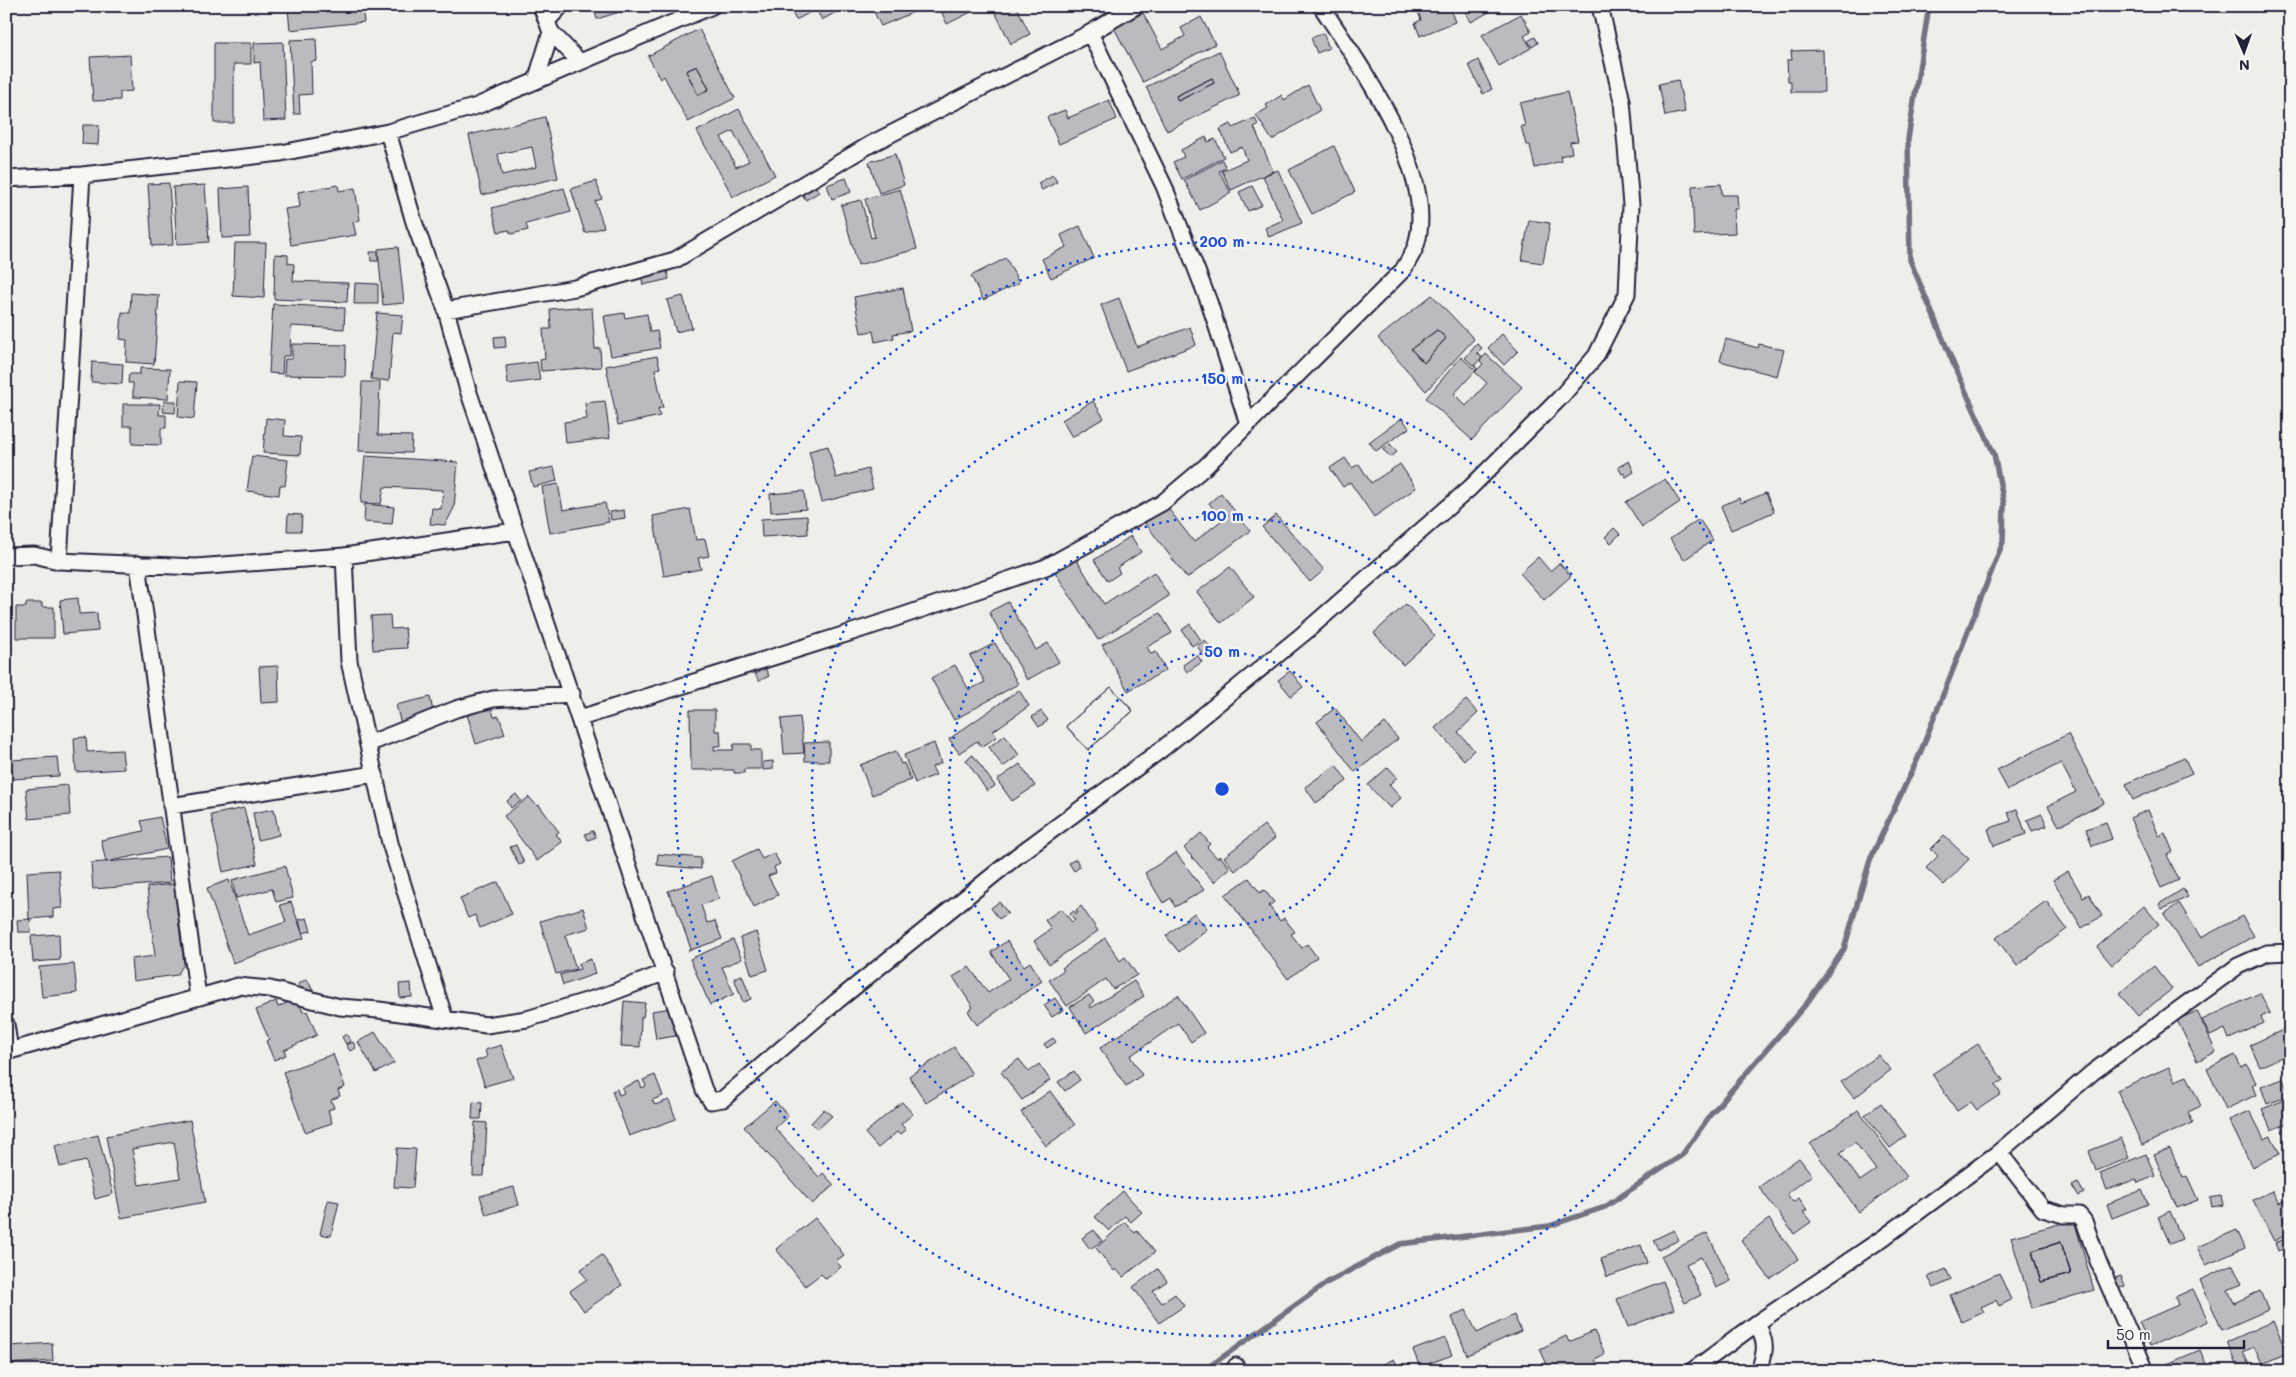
<svg xmlns="http://www.w3.org/2000/svg" width="2296" height="1377" viewBox="0 0 2296 1377" font-family="Mali,sans-serif">
	<style>
		.lines { fill: none; stroke-linecap: round; stroke-linejoin: round }
		.stream { stroke: #727281; stroke-width: 5.5 }
		.building { fill: #bbbbbf; stroke: #22223b; fill-rule: evenodd }
		.street-casing { stroke: #22223b; stroke-width: 19 }
		.street { stroke: #f6f6f2; stroke-width: 15 }
		.ring { fill: none; stroke: #1d4ed8; stroke-width: 2.5; stroke-dasharray: 2.5 5 }
		.centre { fill: #1d4ed8; stroke: #f6f6f2; stroke-width: 2.5 }
		.ring-label { font-size: 15px; text-anchor: middle; font-weight: bold; fill: #1d4ed8; stroke: #f6f6f2; stroke-width: 4.5; stroke-linejoin: round; paint-order: stroke }
	</style>
	<rect width="100%" height="100%" fill="#eeeeeb"/>
	<filter id="ink" filterUnits="userSpaceOnUse"><feTurbulence type="fractalNoise" baseFrequency=".02" numOctaves="2"/><feDisplacementMap in="SourceGraphic" scale="10" xChannelSelector="R" yChannelSelector="G"/><feConvolveMatrix kernelMatrix="1 2 1 2 8 2 1 2 1" color-interpolation-filters="sRGB"/></filter>
	<g filter="url(#ink)">
		<g class="lines">
			<path class="stream" d="M1203,1371L1328,1282L1400,1244L1549,1226L1605,1207L1682,1155L1711,1114L1807,1003L1844,949L1870,860L1919,756L2003,542L2004,504L1994,454L1956,370L1910,260L1908,139L1929,6"/>
		</g>
		<path class="building" d="M311,6H362L364,22L290,30L288,9Z
			M593,6H638L597,19Z
			M788,6H836L838,11L822,20L816,9L796,20Z
			M882,6H928L881,26L873,10Z
			M939,6H983L947,24Z
			M992,6H1016L1030,34L1011,44Z
			M1416,6H1449L1455,22L1420,36L1415,23L1421,20Z
			M1462,6H1500L1471,22Z
			M1556,6H1569V11L1557,13Z
			M1143,13L1162,49L1185,36L1181,28L1201,17L1215,44L1143,82L1114,28Z
			M1521,14L1531,32L1524,36L1531,48L1499,66L1482,35Z
			M699,29L735,98L688,122L664,76L660,79L648,56ZM697,66L709,89L698,95L686,71Z
			M1323,33L1329,48L1317,53L1311,38Z
			M1535,37L1538,43L1532,47L1528,41Z
			M316,39L317,61L311,62L312,94L299,95L300,114H294L290,40Z
			M283,42L286,120L263,121L260,62L254,63V43Z
			M214,43H251V64H234V123H214Z
			M1823,50L1824,92H1791V81H1788L1787,60H1792L1791,51Z
			M1219,51L1240,95L1167,131L1146,87ZM1212,78L1214,83L1178,101L1176,96Z
			M130,55L132,91L120,92V100L93,101L90,57Z
			M1478,60L1492,89L1483,94L1469,65Z
			M697,66L709,89L698,95L686,71Z
			M1212,78L1214,83L1178,101L1176,96Z
			M1678,80L1685,112L1665,116L1659,84Z
			M1308,85L1320,110L1272,140L1256,115L1268,108L1266,105L1282,95L1284,100Z
			M1567,92L1578,141L1570,142L1572,153L1560,156L1561,161L1535,168L1530,145H1526L1521,126H1525L1520,103Z
			M1109,100L1117,119L1059,144L1047,117L1065,110L1068,118Z
			M739,109L775,175L733,197L697,131ZM733,131L749,161L736,167L721,137Z
			M545,117L558,178L482,195L469,135ZM532,147L536,167L502,175L498,154Z
			M1255,118L1258,125L1254,127L1273,171L1231,190L1222,171L1247,160L1242,147L1230,152L1220,129L1231,124L1233,128Z
			M83,125H99L98,145L82,144Z
			M1206,137L1208,142L1215,139L1224,157L1182,179L1173,162L1184,157L1181,150Z
			M1334,146L1355,192L1312,214L1289,170Z
			M895,154L904,185L879,193L869,162Z
			M1222,160L1226,168L1219,171L1231,193L1200,210L1184,180Z
			M1278,170L1302,223L1269,237L1265,228L1283,220L1263,176Z
			M1053,175L1057,182L1042,190L1038,183Z
			M846,178L851,192L832,199L827,185Z
			M596,181L602,199L595,201L604,227L585,233L571,189Z
			M169,183L173,245L152,246L148,184Z
			M1721,184L1722,195H1737L1738,209H1734L1735,233L1694,235L1692,186Z
			M205,185L209,242L177,244L173,187Z
			M338,185L339,191L355,188L360,220L353,222L356,235L291,245L285,209L300,207L298,192Z
			M815,186L819,192L806,200L802,194Z
			M1252,186L1262,205L1248,211L1239,192Z
			M248,187L250,237L222,238L220,189Z
			M564,188L571,212L526,224L528,230L511,234L509,230L498,232L492,208Z
			M900,189L917,249L858,265L841,205L861,200L871,238L875,237L865,199Z
			M1529,220L1550,223L1543,263L1522,260Z
			M1080,226L1094,258L1051,278L1042,259L1066,247L1061,235Z
			M235,243H266L264,298L233,296Z
			M398,247L404,303L383,305L378,249Z
			M370,252H378V261H371Z
			M275,254L288,255V263L294,264L293,281L348,283L347,302L274,299Z
			M1006,258L1019,283L983,300L971,276Z
			M666,267L669,279L643,285L641,274Z
			M355,283L378,284V304H354Z
			M903,288L911,331L893,334L894,338L875,342L873,331L861,333L854,297Z
			M131,293L159,295L154,364L126,362L127,340L120,339L122,312L130,313Z
			M1432,295L1474,339L1426,391L1378,338ZM1437,330L1446,338L1424,363L1411,349Z
			M683,296L692,328L676,332L667,300Z
			M1119,298L1137,347L1190,327L1196,345L1126,371L1101,305Z
			M273,304L345,308L344,329L291,326L290,356H283L282,374L269,373Z
			M578,307V309L592,308L595,349L600,348L601,367L541,371L540,360L545,359L543,329H551L550,309Z
			M377,313L403,315L401,333L393,332L389,381L371,379Z
			M624,313L625,318L647,314L650,332L657,331L660,348L611,356L604,316Z
			M1437,330L1446,338L1424,363L1411,349Z
			M1502,334L1518,351L1504,365L1488,348Z
			M505,336L506,347L495,348L494,337Z
			M1726,339L1758,348L1759,344L1784,350L1777,376L1720,361Z
			M292,344L346,345L345,376L284,375L285,359H292Z
			M1477,344L1482,348L1477,353L1482,357L1474,366L1465,358Z
			M1486,354L1522,387L1472,440L1426,398L1461,357L1473,368L1475,366L1477,369L1454,394L1466,406L1487,383L1475,372L1483,364L1480,361Z
			M657,356L660,368L655,369L663,408H658L660,416L618,425L606,366Z
			M92,362L123,364L122,384L91,382Z
			M537,362L540,380L508,384L506,366Z
			M140,368L170,369L168,399L133,397V383H128L129,374H140Z
			M180,381L197,382L194,419L178,417Z
			M362,382H380L378,435L412,436L411,453L359,451Z
			M164,401H176L175,413L163,412Z
			M605,401L610,438L566,443L564,422L587,419L585,403Z
			M1093,401L1104,418L1072,437L1062,420Z
			M123,404H160L159,415H166V428H161V445L132,444V426H123Z
			M266,418L285,420L284,436L301,437L300,455L263,453Z
			M1402,418L1409,428L1376,451L1369,442Z
			M1390,444L1397,452L1391,457L1383,450Z
			M828,446L836,478L868,469L873,489L822,502L809,451Z
			M252,456L288,460L285,486L280,485L279,495L247,491Z
			M365,456L458,462L454,508L445,525L430,524L432,508L441,509L443,490L384,487L381,504L361,503Z
			M1345,458L1352,468L1359,464L1371,483L1400,464L1416,488L1374,517L1350,482L1343,487L1330,468Z
			M1629,461L1634,472L1626,477L1624,473L1622,474L1618,467Z
			M554,467L557,481L533,487L529,472Z
			M1665,479L1680,502L1642,527L1626,502Z
			M558,484L563,510L605,503L609,522L550,533L542,487Z
			M804,491L806,509L771,512L770,494Z
			M1221,493L1250,531L1187,578L1142,519L1164,503L1194,542L1222,520L1209,503Z
			M1766,493L1774,512L1731,530L1721,506L1739,498L1741,503Z
			M365,504L394,507L392,524L364,522Z
			M690,509L696,540L705,539L709,556L698,558L701,569L664,576L653,516Z
			M624,510L625,518L611,520L610,512Z
			M288,514L302,515L301,531H287Z
			M1276,515L1324,570L1310,582L1262,527Z
			M807,516L808,534L762,537L761,519Z
			M1699,519L1713,540L1684,560L1670,539Z
			M1614,528L1620,534L1611,543L1605,537Z
			M1131,536L1141,552L1117,568L1120,573L1108,581L1094,560Z
			M1538,557L1550,571L1559,563L1571,576L1544,600L1520,573Z
			M1076,559L1104,604L1154,572L1169,596L1098,640L1055,572Z
			M1230,567L1254,597L1221,623L1197,592Z
			M78,598L79,614L97,613L98,631L63,634L60,600Z
			M1008,602L1036,650L1048,643L1059,662L1027,680L989,612Z
			M26,603H42V607H54V638H16V607H26Z
			M1406,604L1435,636L1403,665L1374,633Z
			M1160,613L1172,633L1147,647L1151,654L1156,652L1166,670L1128,691L1102,645Z
			M390,615L391,629L405,628L407,648L373,650L371,616Z
			M1190,624L1201,640L1192,646L1182,630Z
			M1205,640L1213,652L1205,657L1197,646Z
			M995,643L1018,684L954,720L931,678L955,665L969,690L985,682L970,656Z
			M1197,655L1202,662L1187,672L1183,665Z
			M278,666L279,702L261,703L259,667Z
			M765,668L769,676L759,681L755,674Z
			M1290,671L1303,687L1291,696L1278,680Z
			M1111,687L1133,711L1088,750L1066,726Z
			M1111,687L1133,711L1088,750L1066,726Z
			M1019,690L1029,706L993,731L996,737L982,747L977,741L959,753L949,739Z
			M430,697L434,716L401,724L396,705Z
			M1466,700L1478,713L1458,732L1474,750L1464,760L1435,728Z
			M490,703L494,717L499,716L505,734L476,744L466,711Z
			M1335,708L1361,742L1385,723L1398,739L1355,772L1317,722Z
			M690,710H715V731H720L721,746H714V750H733L734,744H751V750H761V769H744V773H734V770H691Z
			M1041,711L1048,720L1039,727L1032,717Z
			M800,717L804,753L784,754L781,719Z
			M2068,734L2104,803L2059,826L2048,806L2076,792L2061,763L2008,790L1997,770Z
			M1005,735L1019,755L1003,767L989,747Z
			M86,737L87,752L122,750L124,769L76,772L74,738Z
			M829,742V761H805L804,743Z
			M934,743L941,763L932,767L936,775L915,783L904,755Z
			M896,751L901,764L904,763L911,780L872,795L860,765Z
			M973,755L995,786L987,791L966,760Z
			M57,757L59,776L13,779L11,760Z
			M2184,757L2192,773L2133,800L2126,784Z
			M773,761V769L763,770V762Z
			M1020,764L1035,786L1012,801L997,780Z
			M1336,765L1347,781L1316,803L1305,787Z
			M1388,767L1397,777L1389,785L1401,798L1390,808L1368,785Z
			M68,785L70,815L29,819L26,789Z
			M516,794L521,801L511,808L507,801Z
			M529,797L537,806L539,805L559,832L556,834L562,842L537,861L504,816Z
			M244,808L257,864L223,872L211,815Z
			M274,809L279,835L258,840L253,813Z
			M2017,809L2026,834L1994,846L1988,829L2011,821L2008,812Z
			M2148,810L2159,836L2165,833L2173,852L2167,855L2179,880L2161,888L2130,818Z
			M2042,814L2047,826L2032,831L2027,820Z
			M160,817L167,849L106,862L101,840L144,831L141,821Z
			M2106,822L2112,839L2092,846L2086,829Z
			M1264,825L1275,838L1235,871L1224,857Z
			M593,831L596,837L588,840L585,834Z
			M1201,833L1210,844L1207,847L1217,858L1220,856L1230,868L1214,882L1184,848Z
			M1944,836L1969,859L1944,885L1926,868L1938,856L1931,849Z
			M516,845L524,863L519,865L510,847Z
			M757,849L762,859L774,853L780,864L774,867L776,873L768,876L778,895L754,907L732,861Z
			M1176,853L1204,890L1175,907L1171,898L1163,903L1145,873Z
			M658,854L701,858V869L657,865Z
			M168,857L170,883L93,889L91,863Z
			M1076,859L1080,867L1074,871L1069,863Z
			M285,866L293,898L276,902L272,889L236,898L232,880Z
			M59,870L62,908L53,909V917L29,919L27,872Z
			M2068,871L2083,897L2089,894L2102,916L2082,928L2053,880Z
			M712,876L719,899L701,905L707,923L715,921L722,939L688,951L691,949L675,904H673L668,891Z
			M1249,878L1260,893L1264,890L1274,902L1269,906L1280,921L1284,918L1295,932L1291,934L1302,948L1307,944L1317,957L1288,979L1225,895Z
			M229,880L248,935L286,922L280,905L291,902L304,938L233,963L207,888Z
			M498,882L512,914L480,928L475,915L468,918L460,898Z
			M174,884L184,964L177,975L133,981L131,959L155,956L147,887Z
			M2183,889L2188,897L2162,909L2159,904Z
			M2046,901L2067,929L2017,966L1996,938Z
			M999,902L1008,913L999,919L991,908Z
			M2179,903L2201,938L2242,916L2254,936L2198,967L2164,914Z
			M1081,906L1098,931L1049,964L1034,941L1051,929L1045,920L1061,909L1072,922L1075,920L1070,914L1074,911L1076,914L1078,913L1076,910Z
			M2144,906L2159,924L2112,965L2097,947Z
			M583,908L589,928L565,935L576,969L556,974L540,921Z
			M1194,913L1207,929L1179,952L1166,936Z
			M307,918L311,931L302,933L299,920Z
			M30,919L31,932H18L17,920Z
			M756,932L768,970L752,975L740,938Z
			M59,934L60,960L33,962L31,936Z
			M1105,938L1120,961L1125,957L1137,975L1113,989L1106,979L1067,1006L1049,980L1064,970L1062,968Z
			M733,940L742,959L722,967L734,994L710,1005L690,959Z
			M1007,941L1024,966L1030,962L1042,981L977,1025L968,1011L973,1007L953,977L969,967L988,993L1009,979L991,952Z
			M591,959L595,974L563,985L560,975L580,969L578,964Z
			M74,964L77,993L42,997L39,967Z
			M2154,966L2172,989L2138,1016L2119,994Z
			M742,975L751,999L743,1002L734,978Z
			M307,979L313,991L305,995L298,984Z
			M1134,981L1144,996L1086,1033L1070,1007L1089,995L1094,1002L1090,1005L1091,1008Z
			M411,983L412,997L400,998L399,984Z
			M2260,993L2270,1013L2261,1017L2264,1023L2229,1039L2225,1029L2210,1036L2202,1020Z
			M1178,995L1204,1033L1191,1042L1178,1023L1130,1056L1142,1075L1126,1086L1100,1048Z
			M297,998L303,1012L307,1011L317,1035L284,1050L286,1055L274,1060L266,1041L269,1039L256,1010L276,1001L278,1007Z
			M1055,998L1063,1010L1052,1017L1044,1005Z
			M624,1001L645,1003L643,1017H641L640,1047L621,1046Z
			M671,1008L676,1036L656,1039L652,1011Z
			M2197,1011L2216,1052L2197,1061L2177,1020Z
			M2283,1030L2290,1043V1053L2260,1067L2250,1045Z
			M375,1032L394,1063L376,1073L358,1042Z
			M346,1034L351,1041L346,1044L342,1037Z
			M1053,1038L1056,1042L1047,1048L1044,1044Z
			M353,1042L356,1048L350,1051L346,1045Z
			M1978,1044L2003,1080L1995,1085L2001,1094L1977,1110L1971,1102L1957,1111L1932,1074Z
			M501,1045L513,1078L485,1086L476,1061L487,1057L485,1050Z
			M954,1047L972,1074L926,1103L909,1076Z
			M333,1054L345,1087L338,1090L340,1096L331,1100L334,1108L328,1110L332,1123L305,1132L283,1072Z
			M1878,1055L1891,1070L1854,1098L1841,1082Z
			M2235,1055L2241,1067L2247,1064L2256,1083L2252,1085L2256,1095L2226,1109L2207,1069Z
			M1019,1059L1029,1072L1039,1064L1050,1080L1022,1100L1001,1072Z
			M2169,1067L2175,1081L2187,1076L2201,1106L2188,1112L2193,1123L2142,1145L2117,1090Z
			M1074,1071L1080,1080L1065,1091L1058,1082Z
			M655,1075L663,1096L652,1100L655,1105L669,1100L676,1119L629,1136L612,1091L617,1089L619,1095L624,1093L622,1088L639,1081L642,1088L646,1086L643,1080Z
			M2283,1079L2289,1096L2267,1104L2261,1087Z
			M1050,1091L1075,1125L1046,1146L1021,1112Z
			M2290,1098V1122L2271,1130L2262,1109Z
			M775,1101L788,1116L775,1128L819,1177L823,1173L834,1185L812,1204L744,1127Z
			M473,1102L482,1103L481,1119H472Z
			M902,1102L913,1114L901,1124L906,1130L900,1135L897,1132L878,1148L865,1133Z
			M1881,1103L1906,1136L1890,1148L1865,1115Z
			M824,1109L832,1116L818,1129L811,1123Z
			M1858,1110L1907,1177L1859,1212L1810,1144ZM1855,1142L1876,1170L1860,1181L1840,1153Z
			M2250,1111L2264,1139L2271,1136L2280,1154L2252,1167L2229,1120Z
			M190,1120L205,1202L121,1218L106,1136Z
			M475,1122L487,1123L484,1176H473Z
			M98,1135L113,1194L95,1199L86,1161L60,1167L55,1146Z
			M2121,1138L2129,1158L2096,1171L2089,1151Z
			M174,1142L180,1178L139,1185L132,1149Z
			M397,1148L416,1149L413,1188L394,1187Z
			M2170,1148L2183,1178L2187,1176L2198,1200L2177,1208L2154,1155Z
			M2146,1154L2155,1176L2138,1183L2136,1179L2107,1190L2100,1173Z
			M1799,1158L1812,1175L1787,1194L1793,1202L1799,1198L1807,1210L1803,1212L1811,1222L1794,1234L1759,1187Z
			M2078,1183L2084,1193L2079,1196L2072,1186Z
			M514,1187L519,1205L486,1215L480,1196Z
			M2142,1190L2148,1204L2112,1218L2107,1204Z
			M1123,1191L1142,1212L1131,1222L1125,1216L1109,1231L1095,1217Z
			M2272,1191L2279,1203L2286,1200L2290,1206V1214L2283,1217L2290,1233L2274,1241L2253,1200Z
			M2221,1196L2223,1205L2212,1207L2210,1198Z
			M328,1200L339,1202L331,1236L320,1234Z
			M2170,1211L2182,1239L2170,1244L2158,1217Z
			M815,1218L844,1255L836,1261L841,1267L826,1279L821,1274L805,1286L776,1249Z
			M1769,1219L1798,1259L1770,1279L1741,1240Z
			M2074,1220L2094,1290L2032,1308L2011,1237ZM2061,1242L2071,1274L2041,1282L2032,1251Z
			M1125,1222L1135,1233L1137,1231L1155,1252L1123,1277L1116,1269L1114,1271L1096,1248Z
			M1094,1230L1102,1241L1090,1249L1082,1238Z
			M1674,1230L1679,1240L1658,1250L1653,1240Z
			M2237,1230L2245,1248L2206,1265L2197,1247Z
			M1707,1233L1731,1281L1716,1288L1701,1257L1686,1264L1701,1295L1685,1303L1661,1256Z
			M2290,1237V1260L2285,1248L2278,1251L2275,1243Z
			M2061,1242L2071,1274L2041,1282L2032,1251Z
			M2061,1242L2071,1274L2041,1282L2032,1251Z
			M2061,1242L2071,1274L2041,1282L2032,1251Z
			M1641,1245L1647,1263L1607,1277L1601,1259Z
			M602,1255L622,1285L584,1311L570,1291L587,1279L580,1270Z
			M2233,1265L2242,1284L2228,1290L2234,1303L2260,1291L2268,1310L2222,1330L2200,1280Z
			M1158,1269L1167,1281L1153,1291L1162,1303L1175,1294L1184,1306L1159,1323L1133,1287Z
			M1946,1269L1951,1280L1934,1288L1928,1277Z
			M1999,1273L2011,1300L1999,1306L1996,1300L1981,1307L1984,1312L1962,1322L1950,1295Z
			M2121,1276L2125,1286L2116,1289L2112,1279Z
			M1663,1281L1674,1309L1628,1327L1617,1299Z
			M6,1284L10,1346L52,1343L53,1361L6,1364Z
			M2193,1289L2208,1321L2150,1346L2139,1322L2178,1305L2175,1297Z
			M1466,1310L1477,1333L1514,1315L1521,1331L1467,1355L1452,1317Z
			M2273,1321L2287,1353L2262,1364L2254,1347L2243,1352L2251,1369L2240,1371L2227,1342Z
			M1594,1331L1605,1354L1595,1359L1598,1366L1588,1371H1550L1540,1349L1566,1336L1569,1342Z
			M1445,1338L1452,1355L1420,1367L1413,1350Z
			M2200,1350L2209,1371H2161L2160,1367Z
			M1394,1359L1400,1371H1369Z
			M1959,1364L1962,1371H1943Z"/>
		<g class="lines">
			<defs>
				<path id="street" d="M541,6L551,32L580,62
					M547,21L561,6
					M1090,33L1164,186L1209,302L1248,424
					M536,81L551,32
					M388,132L414,222L446,310L467,387L704,1090L711,1101L723,1099L837,1001L1017,856L1162,749L1303,634L1470,488L1560,398L1596,356L1627,294L1631,205L1622,101L1600,6
					M6,179L82,175L281,153L388,132L477,106L712,6
					M446,310L575,288L675,260L871,144L1090,33L1136,6
					M6,556L34,555L59,561L196,567L344,556L515,531
					M344,556L349,661L390,843L445,1019
					M59,561L82,175
					M138,564L198,997
					M580,718L884,622L1046,567L1162,503L1206,466L1403,270C1408,261 1415,251 1417,242C1436,170 1359,64 1321,6
					M368,744L456,709L493,699L572,694
					M171,806L375,774
					M6,1024L10,1051
					M6,1052L238,986L270,989L340,1007L379,1010L486,1025L527,1019L606,995L666,972
					M1999,1152L2043,1209L2064,1215H2079L2084,1221L2098,1261L2146,1371
					M1757,1323C1767,1344 1766,1350 1759,1371
					M1236,1366L1238,1371
					M1692,1371L1757,1323L1883,1238L1999,1152L2093,1072L2238,966L2267,953L2290,952"/>
			</defs>
			<use href="#street" class="street-casing"/>
			<use href="#street" class="street"/>
		</g>
	</g>
	<g class="ring">
		<circle cx="1222" cy="789" r="137"/>
		<circle cx="1222" cy="789" r="273"/>
		<circle cx="1222" cy="789" r="410"/>
		<circle cx="1222" cy="789" r="547"/>
	</g>
	<circle cx="1222" cy="789" r="8" class="centre"/>
	<g class="ring-label">
		<text x="1222" y="247">200 m</text>
		<text x="1222" y="384">150 m</text>
		<text x="1222" y="521">100 m</text>
		<text x="1222" y="657">50 m</text>
	</g>
	<rect width="2296" height="1377" fill="none" stroke="#f6f6f2" stroke-width="25"/>
	<rect x="12" y="12" width="2271" height="1352" fill="none" stroke="#22223b" stroke-width="2" filter="url(#ink)"/>
	<g transform="translate(2244 52) rotate(178)" stroke="#f6f6f2" stroke-width="4" paint-order="stroke">
	<path d="M0-4L9 19L0 12L-9 19Z" fill="#22223b"/>
	<text y="-8" font-size="14" font-weight="bold" text-anchor="middle" fill="#22223b">N</text>
	</g>
	<path d="M2108 1340v8h136v-8" fill="none" stroke="#22223b" stroke-width="2.5"/>
	<text x="2116" y="1340" font-size="15" fill="#22223b" stroke="#f6f6f2" stroke-width="4" paint-order="stroke">50 m</text>
</svg>
